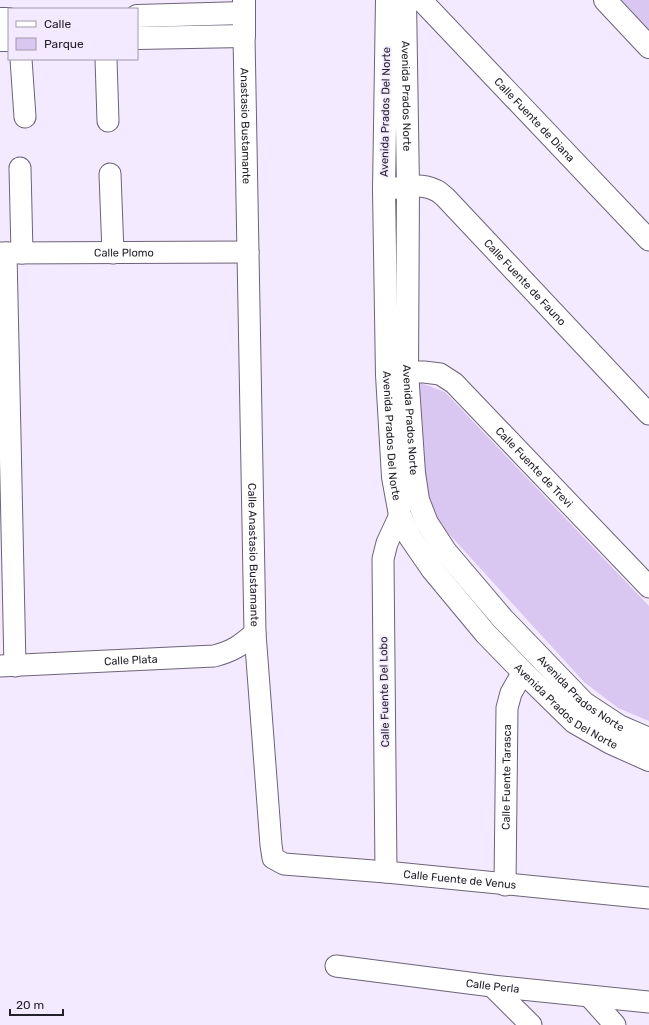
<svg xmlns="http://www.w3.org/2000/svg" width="649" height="1025" viewBox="0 0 649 1025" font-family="Rubik,sans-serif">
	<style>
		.green { fill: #dac7f1 }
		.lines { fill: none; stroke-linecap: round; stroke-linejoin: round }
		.minor-casing { stroke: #6d6379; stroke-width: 23 }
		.tertiary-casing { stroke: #6d6379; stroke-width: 24 }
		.secondary-casing { stroke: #6d6379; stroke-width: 24 }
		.minor { stroke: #fff; stroke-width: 21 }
		.tertiary { stroke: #fff; stroke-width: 22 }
		.secondary { stroke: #fff; stroke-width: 22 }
		.labels { text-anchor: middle; stroke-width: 3.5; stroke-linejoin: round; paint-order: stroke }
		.street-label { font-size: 11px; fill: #25212a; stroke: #f3eaff }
	</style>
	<rect width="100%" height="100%" fill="#f3eaff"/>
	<path class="green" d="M621,0H649V30Z
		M418,382L445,392L649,606V721L618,708L584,682L448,533L416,487Z"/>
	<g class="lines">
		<defs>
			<g id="minor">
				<path id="s1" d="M421,0L649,240"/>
				<path id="s2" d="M244,36L255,633L271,845L273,858L284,864L386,872L649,898"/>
				<path d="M21,59L25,117"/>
				<path d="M106,59L108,121"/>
				<path d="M20,168L22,253"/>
				<path d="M110,174L113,253"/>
				<path id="s3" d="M384,190C400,188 420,182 435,190C439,191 442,195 445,197L649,414"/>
				<path id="s4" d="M0,253L248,252"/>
				<path d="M6,253L15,666"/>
				<path id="s5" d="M407,372H424L440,374L454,383L649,587"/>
				<path id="s6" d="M0,666L214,656C233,651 240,646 255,633"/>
				<path d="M386,872L383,559L387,543L400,515"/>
				<path id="s7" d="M505,885L507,708L511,693L523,672"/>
				<path id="s8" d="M336,966L492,986L649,1002"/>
				<path d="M492,986L531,1025"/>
				<path d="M590,997L615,1025"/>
			</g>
			<g id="tertiary">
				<path id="s9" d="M387,0L384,190L387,375L393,477L400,515L410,537L432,569L486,634L523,672L574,722L611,743L649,760"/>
				<path id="s10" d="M405,0L408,187L407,372L414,473L418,500L427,523L446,552L503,619L584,703L619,726L649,739"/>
				<path d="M137,16L244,13"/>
				<path d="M0,19H9"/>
				<path d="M137,38L244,36V0"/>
				<path d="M0,40H9"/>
			</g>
			<path id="secondary" d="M605,0L649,47"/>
		</defs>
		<use href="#minor" class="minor-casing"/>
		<use href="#tertiary" class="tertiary-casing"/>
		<use href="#secondary" class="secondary-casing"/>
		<use href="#minor" class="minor"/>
		<use href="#tertiary" class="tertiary"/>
		<use href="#secondary" class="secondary"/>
	</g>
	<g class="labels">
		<g class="street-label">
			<text dy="4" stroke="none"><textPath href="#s10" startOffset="96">Avenida Prados Norte</textPath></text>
			<text transform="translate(385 112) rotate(-89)" y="4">Avenida Prados Del Norte</text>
			<text dy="4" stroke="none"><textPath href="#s1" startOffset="165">Calle Fuente de Diana</textPath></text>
			<text dy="4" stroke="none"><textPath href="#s2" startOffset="90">Anastasio Bustamante</textPath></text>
			<text dy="4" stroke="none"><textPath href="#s4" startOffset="124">Calle Plomo</textPath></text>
			<text dy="4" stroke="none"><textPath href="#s3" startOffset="181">Calle Fuente de Fauno</textPath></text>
			<text dy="4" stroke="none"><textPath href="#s10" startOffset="420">Avenida Prados Norte</textPath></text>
			<text dy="4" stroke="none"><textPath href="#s9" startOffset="436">Avenida Prados Del Norte</textPath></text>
			<text dy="4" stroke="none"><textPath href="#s5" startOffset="166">Calle Fuente de Trevi</textPath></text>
			<text dy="4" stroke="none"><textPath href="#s2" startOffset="519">Calle Anastasio Bustamante</textPath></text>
			<text dy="4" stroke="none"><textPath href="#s6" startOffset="131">Calle Plata</textPath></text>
			<text dy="4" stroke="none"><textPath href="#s10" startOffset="756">Avenida Prados Norte</textPath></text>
			<text transform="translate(384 692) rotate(-91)" y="4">Calle Fuente Del Lobo</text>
			<text dy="4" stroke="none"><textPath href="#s9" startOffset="772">Avenida Prados Del Norte</textPath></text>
			<text dy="4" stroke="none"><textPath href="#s7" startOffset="108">Calle Fuente Tarasca</textPath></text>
			<text dy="4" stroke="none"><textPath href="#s2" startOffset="1012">Calle Fuente de Venus</textPath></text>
			<text dy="4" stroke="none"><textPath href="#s8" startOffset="158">Calle Perla</textPath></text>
		</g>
	</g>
	<rect x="8" y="8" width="130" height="52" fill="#f3eaff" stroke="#a19aaa"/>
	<rect x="16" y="21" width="20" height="6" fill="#ffffff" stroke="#a19aaa"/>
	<text x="44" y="28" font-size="12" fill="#25212a">Calle</text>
	<rect x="16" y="38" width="20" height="12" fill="#dac7f1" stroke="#a19aaa"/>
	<text x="44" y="48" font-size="12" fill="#25212a">Parque</text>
	<path d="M10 1009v6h53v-6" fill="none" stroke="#25212a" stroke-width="2"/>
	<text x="16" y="1009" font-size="12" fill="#25212a" stroke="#f3eaff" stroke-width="3" paint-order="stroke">20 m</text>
</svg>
